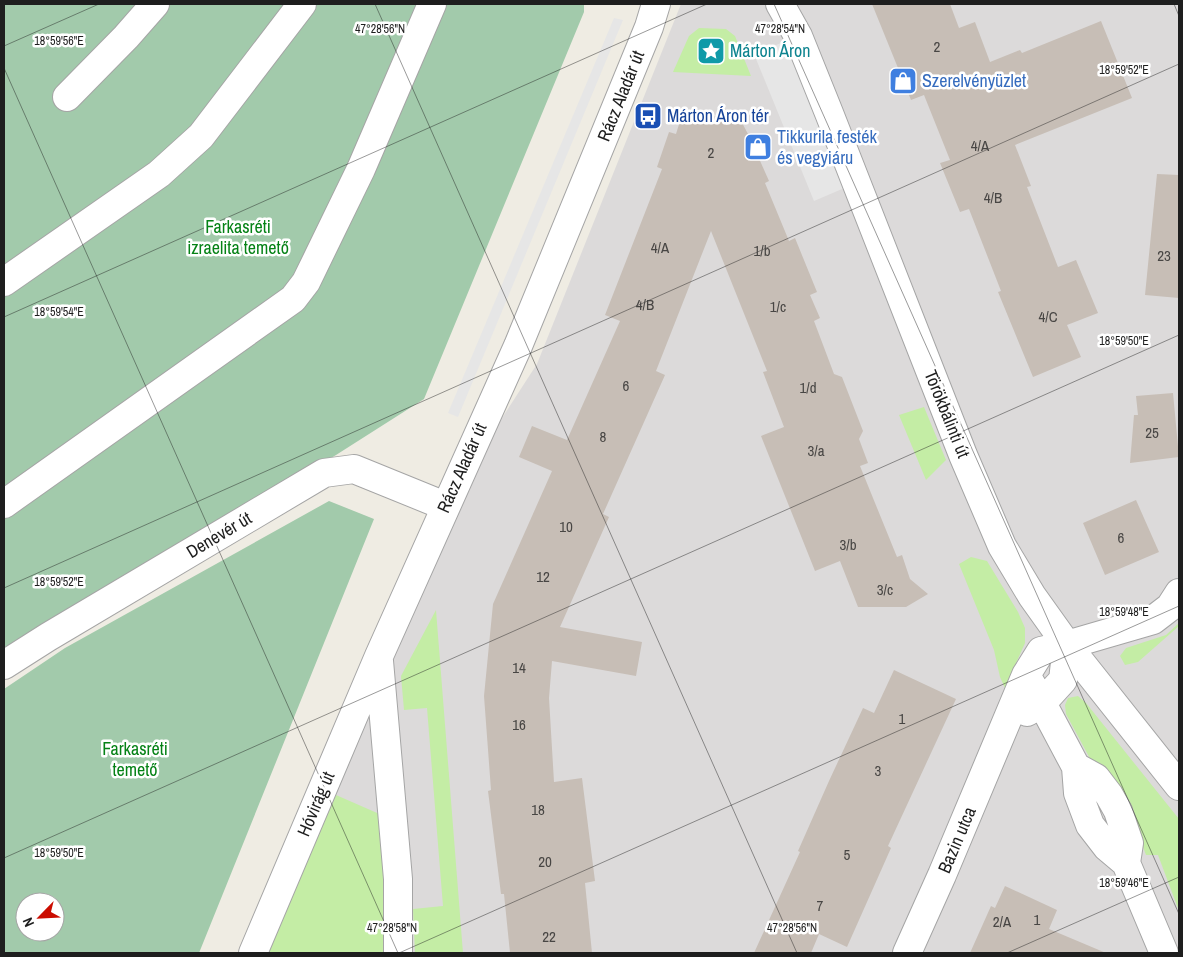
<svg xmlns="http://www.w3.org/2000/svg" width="1183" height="957" viewBox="0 0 1183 957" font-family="'Archivo Narrow',sans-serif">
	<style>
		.residential { fill: #dcdada }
		.grass { fill: #c4eda5 }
		.cemetery { fill: #a2caab; fill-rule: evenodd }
		.parking { fill: #e6e6e6 }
		.building { fill: #c7beb6 }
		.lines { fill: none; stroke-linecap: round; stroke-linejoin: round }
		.minor-casing { stroke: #a5a5a5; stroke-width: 30 }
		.minor { stroke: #fff; stroke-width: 28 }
		.ticks { fill: none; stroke: #1e1e1e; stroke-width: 1; stroke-opacity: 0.45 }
		.labels { text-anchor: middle; stroke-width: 5; stroke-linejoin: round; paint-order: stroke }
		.number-label { font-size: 15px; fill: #484644 }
		.culture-label { font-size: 18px; fill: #0d838f; stroke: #fff; text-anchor: start }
		.shop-label { font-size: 18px; fill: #366cbe; stroke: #fff; text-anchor: start }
		.street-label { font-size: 18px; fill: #1e1e1e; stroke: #fff }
		.transit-label { font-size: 18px; fill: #164399; stroke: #fff; text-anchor: start }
		.park-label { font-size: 18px; fill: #058216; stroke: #fff }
		.ticks-label { font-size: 12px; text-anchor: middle; fill: #1e1e1e; stroke: #fff; stroke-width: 5; stroke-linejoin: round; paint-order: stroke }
	</style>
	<rect width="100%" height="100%" fill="#efece3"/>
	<path class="residential" d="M681,4H1179V953H253L445,506L537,364Z"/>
	<path class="grass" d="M699,28L726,29L735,36L751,76L673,72L689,36Z
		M924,407L946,460L926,480L899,415Z
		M971,557L987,561L1018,612L1025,628V643L1005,688L1000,677L994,650L959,564Z
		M436,610L463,953H415L413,909L443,906L427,708L404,710L401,676Z
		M1179,623V626L1138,662L1125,665L1120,656L1126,648L1166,635Z
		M1078,696L1086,703L1179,819V911L1158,855H1146L1128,807L1094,766L1066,714L1065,705L1068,698Z
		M336,795L384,816L389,953H265Z"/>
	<path class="cemetery" d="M4,4H584V12L424,399L336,455L4,656Z
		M329,501L374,519L199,953H4V689L65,648ZM25,902H55V932H25Z"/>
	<path class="parking" d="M614,18L623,20L458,417L448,413Z
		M798,36L856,183L814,201L754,54Z"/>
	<path class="building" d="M872,4H950L959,28L975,22L990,62L1020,50L1022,53L1101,21L1132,98L1015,145L1031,186L1027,187L1058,267L1076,260L1098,313L1067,325L1081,357L1033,377L998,292L1001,291L969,209L960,212L940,163L950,160L924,95L911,100Z
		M682,115L739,117L749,136L769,181L765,183L789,241L795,238L817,292L810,295L820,318L814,321L834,374L842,377L863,431L859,439L868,463L860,466L897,557L902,555L910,579L928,594L906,607H858L840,561L815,571L761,436L784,427L763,372L767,371L711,231L656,371L665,375L603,514L609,517L560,627L642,642L636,676L552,661L549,698L554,782L582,778L595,881L585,883L592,953H510L504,894H501L488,791L491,790L484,696L493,604L552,471L519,457L532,426L567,440L620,321L605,315L662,169L657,167L669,132L676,134Z
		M1157,174L1179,175V298L1145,295Z
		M1173,393L1179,457L1130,463L1134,415H1138L1136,396Z
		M1136,500L1159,552L1105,575L1083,523Z
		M894,670L956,699L888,846L891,848L847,947L819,934L811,953H754L800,852L798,851L829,781L863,708L874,713Z
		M1005,886L1057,910L1049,929L1106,953H970L991,906L995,908Z"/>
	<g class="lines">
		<defs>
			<path id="minor" d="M780,4L798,36L829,113L963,455L1002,546L1032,596L1067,645L1179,786
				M67,97L126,37L155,4
				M4,282L159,174L201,136L302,4
				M4,504L293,299L306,282L361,169L432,4
				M379,661L398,879V953
				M4,665L48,637L324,473L354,469L445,506
				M1026,675L1042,703L1076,767L1078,793L1090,825L1107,847L1126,863L1164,953
				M1027,712L1042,703L1063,680L1067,645
				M1076,767L1096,778L1109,795L1118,811L1129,843L1126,863
				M253,953L379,656L518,346L649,27L656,4
				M907,953L942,875L1026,675L1041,651L1067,645L1153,620L1170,607L1179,593"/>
		</defs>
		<use href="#minor" class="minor-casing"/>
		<use href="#minor" class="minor"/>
	</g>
	<path class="ticks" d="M375,4L797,953M774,4L1179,914M1174,4L1179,16M4,46L99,4M4,68L398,953M4,317L707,4M4,588L1179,64M4,858L1179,335M399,953L1179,606M1007,953L1179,877"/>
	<defs>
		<symbol id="sight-square" viewBox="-11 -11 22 22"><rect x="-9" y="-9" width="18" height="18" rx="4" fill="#0f9aa8" stroke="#fff"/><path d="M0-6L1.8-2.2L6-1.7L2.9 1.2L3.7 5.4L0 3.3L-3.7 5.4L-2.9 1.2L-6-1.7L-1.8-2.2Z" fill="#fff"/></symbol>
		<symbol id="shop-square" viewBox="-11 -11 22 22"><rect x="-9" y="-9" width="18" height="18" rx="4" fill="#3f7fe0" stroke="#fff"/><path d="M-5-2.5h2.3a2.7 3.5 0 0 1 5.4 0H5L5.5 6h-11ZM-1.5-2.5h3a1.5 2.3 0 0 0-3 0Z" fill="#fff"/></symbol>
		<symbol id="bus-square" viewBox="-11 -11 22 22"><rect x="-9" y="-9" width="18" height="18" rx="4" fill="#1a4fb4" stroke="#fff"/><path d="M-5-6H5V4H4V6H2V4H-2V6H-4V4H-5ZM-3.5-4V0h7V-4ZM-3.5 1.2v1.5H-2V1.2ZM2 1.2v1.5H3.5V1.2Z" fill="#fff"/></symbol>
	</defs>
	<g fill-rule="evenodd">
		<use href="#sight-square" x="695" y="35" width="32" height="32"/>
		<use href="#shop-square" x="887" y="65" width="32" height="32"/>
		<use href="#bus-square" x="632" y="100" width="32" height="32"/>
		<use href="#shop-square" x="742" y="131" width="32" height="32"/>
	</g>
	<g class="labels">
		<g class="number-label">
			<text x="937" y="52">2</text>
			<text x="980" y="151">4/A</text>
			<text x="711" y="158">2</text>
			<text x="993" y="203">4/B</text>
			<text x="660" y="253">4/A</text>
			<text x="762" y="256">1/b</text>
			<text x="1164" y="261">23</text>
			<text x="645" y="310">4/B</text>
			<text x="778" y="312">1/c</text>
			<text x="1048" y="322">4/C</text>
			<text x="626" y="391">6</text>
			<text x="808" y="393">1/d</text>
			<text x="1152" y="438">25</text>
			<text x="603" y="442">8</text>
			<text x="816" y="456">3/a</text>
			<text x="566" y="532">10</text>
			<text x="1121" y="543">6</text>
			<text x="848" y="550">3/b</text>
			<text x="543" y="582">12</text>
			<text x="885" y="595">3/c</text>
			<text x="519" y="673">14</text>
			<text x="902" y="724">1</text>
			<text x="519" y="730">16</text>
			<text x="878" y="776">3</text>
			<text x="538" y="815">18</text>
			<text x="847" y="860">5</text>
			<text x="545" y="867">20</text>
			<text x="820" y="911">7</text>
			<text x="1037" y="925">1</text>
			<text x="1002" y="927">2/A</text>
			<text x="549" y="942">22</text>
		</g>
		<g class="culture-label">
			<text x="730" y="57">Márton Áron</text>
		</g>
		<g class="shop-label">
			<text x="922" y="87">Szerelvényüzlet</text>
			<text x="777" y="143">Tikkurila festék<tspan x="777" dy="21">és vegyiáru</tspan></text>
		</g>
		<g class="street-label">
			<text transform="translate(621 96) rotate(-68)" y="6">Rácz Aladár út</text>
			<text transform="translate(947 414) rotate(68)" y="6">Törökbálinti út</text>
			<text transform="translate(462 468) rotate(-66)" y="6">Rácz Aladár út</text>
			<text transform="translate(219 535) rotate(-31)" y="6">Denevér út</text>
			<text transform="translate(316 804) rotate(-67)" y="6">Hóvirág út</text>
			<text transform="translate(957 840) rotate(-67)" y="6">Bazin utca</text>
		</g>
		<g class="transit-label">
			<text x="667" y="122">Márton Áron tér</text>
		</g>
		<g class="park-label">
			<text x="238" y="233">Farkasréti<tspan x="238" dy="21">izraelita temető</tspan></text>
			<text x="135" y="755">Farkasréti<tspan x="135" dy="21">temető</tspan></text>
		</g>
	</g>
	<g class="ticks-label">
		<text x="780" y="33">47°28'54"N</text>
		<text x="380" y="33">47°28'56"N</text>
		<text x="59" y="45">18°59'56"E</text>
		<text x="1124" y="74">18°59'52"E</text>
		<text x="59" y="316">18°59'54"E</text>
		<text x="1124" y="345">18°59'50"E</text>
		<text x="59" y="586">18°59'52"E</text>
		<text x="1124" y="616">18°59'48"E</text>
		<text x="59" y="857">18°59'50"E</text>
		<text x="1124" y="887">18°59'46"E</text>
		<text x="392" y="932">47°28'58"N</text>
		<text x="792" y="932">47°28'56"N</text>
	</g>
	<rect width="1183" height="957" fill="none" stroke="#1e1e1e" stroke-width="10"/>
	<g transform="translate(40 917) rotate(246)"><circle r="24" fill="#ffffff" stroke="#a5a5a5"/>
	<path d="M0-4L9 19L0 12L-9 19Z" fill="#cb0c00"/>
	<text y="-8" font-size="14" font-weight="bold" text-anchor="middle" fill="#1e1e1e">N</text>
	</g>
</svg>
